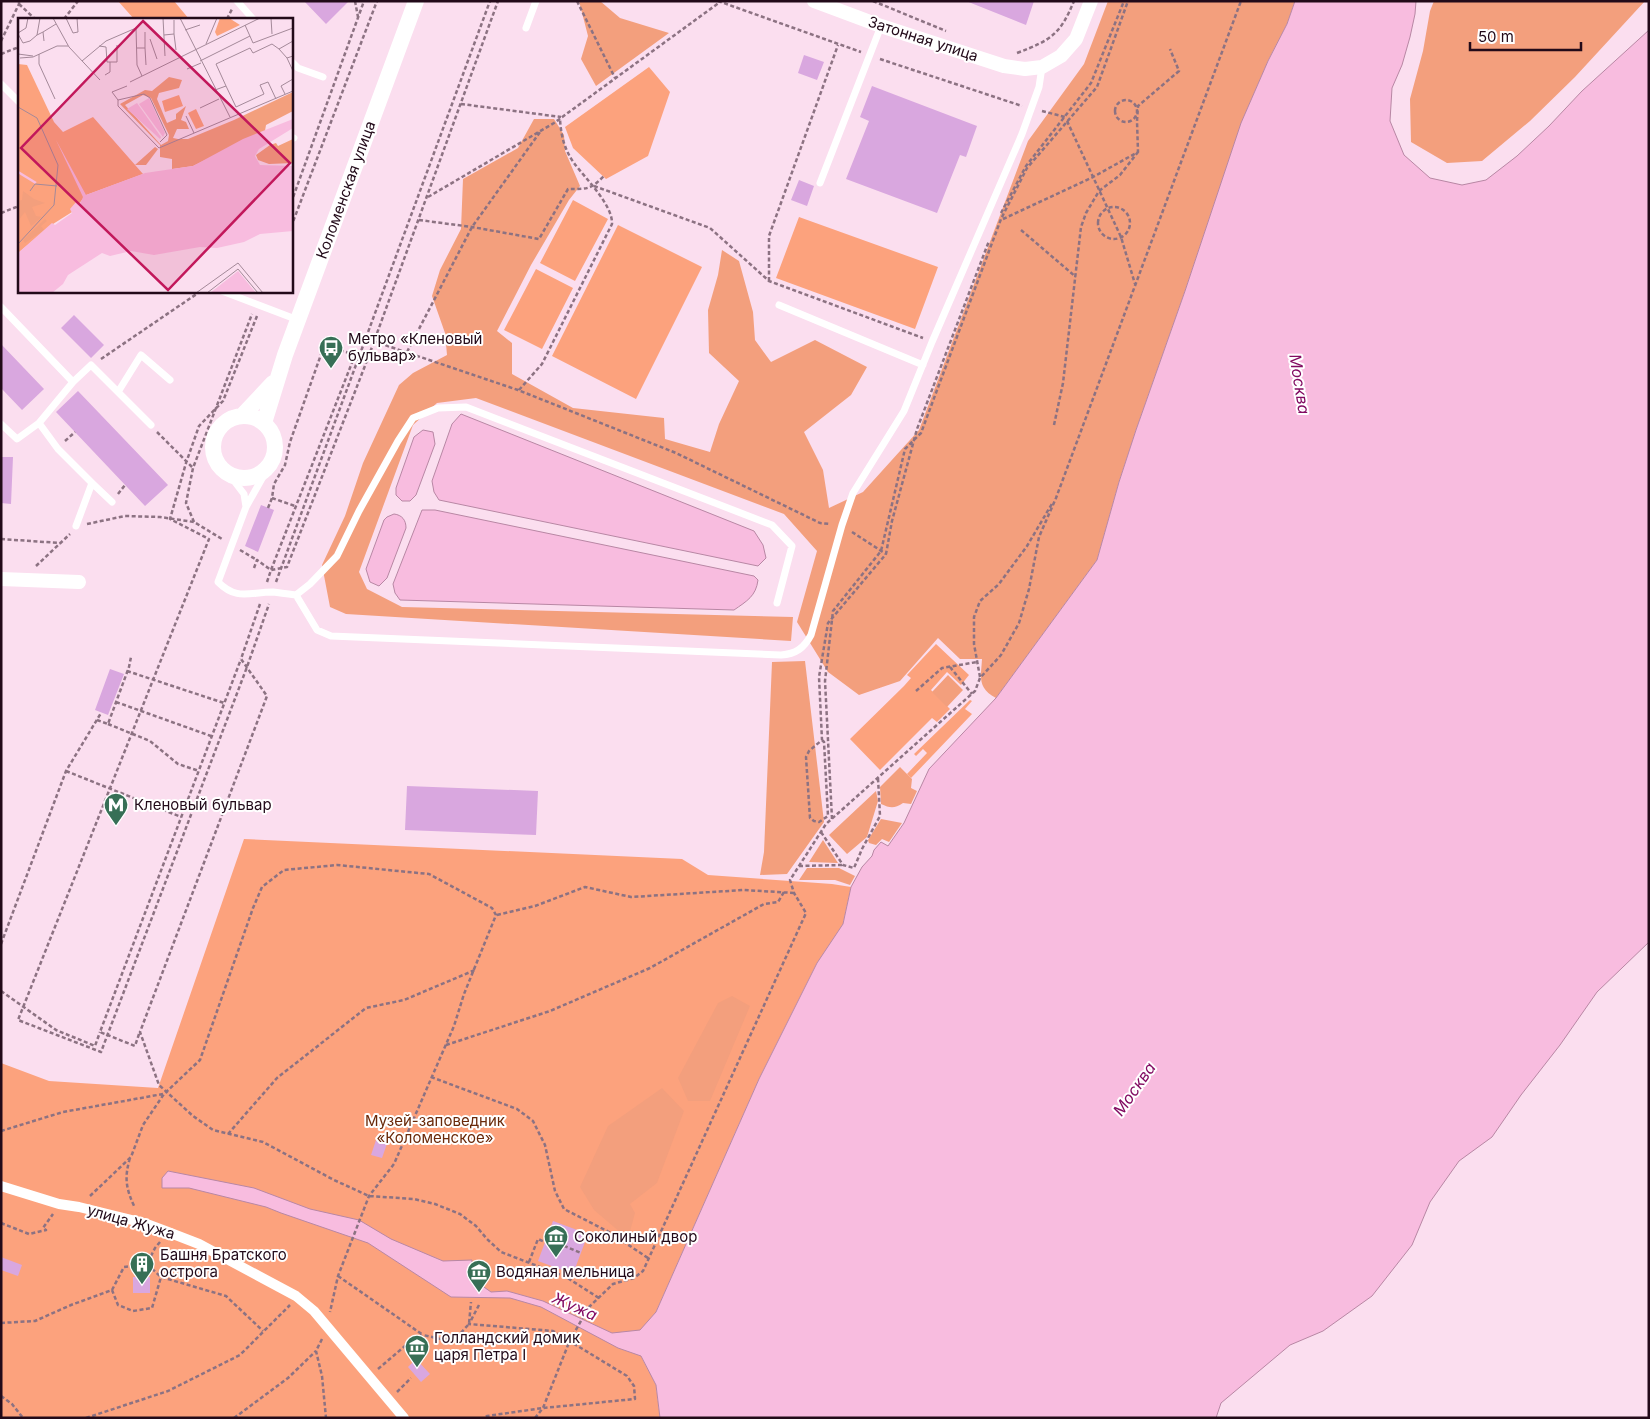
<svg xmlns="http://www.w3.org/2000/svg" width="1650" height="1419" viewBox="0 0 1650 1419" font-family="Inter,sans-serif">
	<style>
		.green { fill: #fca27d }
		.forest { fill: #f39f7d }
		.water { fill: #f8bcdf; stroke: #b887a4 }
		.building { fill: #d9a7df }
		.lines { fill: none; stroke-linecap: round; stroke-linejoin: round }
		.path { stroke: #8c7282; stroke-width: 2.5; stroke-dasharray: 4 2.5; stroke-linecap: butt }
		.service { stroke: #fff; stroke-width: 7 }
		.pedestrian { stroke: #fff; stroke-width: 10 }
		.minor { stroke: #fff; stroke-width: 14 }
		.tertiary { stroke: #fff; stroke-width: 16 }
		.labels { text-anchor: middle; stroke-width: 4; stroke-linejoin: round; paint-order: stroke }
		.street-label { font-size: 15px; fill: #220a19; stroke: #fff }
		.poi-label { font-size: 15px; fill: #220a19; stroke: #fff; text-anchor: start }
		.park-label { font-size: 15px; fill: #6a2909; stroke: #fff }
		.water-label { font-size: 16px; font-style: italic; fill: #820b62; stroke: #fff }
		.inset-river { fill: none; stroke: #f8bcdf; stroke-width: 2.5 }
		.inset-road { fill: none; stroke: #a48999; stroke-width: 1 }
		.view { fill: #c2185b; fill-opacity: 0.15; stroke: #c2185b; stroke-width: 2.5 }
		.inset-edge { fill: none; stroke: #220a19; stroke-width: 2.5 }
	</style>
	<rect width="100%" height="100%" fill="#fbdeef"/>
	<path class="green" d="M118,1H174L189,19H134Z
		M649,67L670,92L648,156L606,179L573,148L565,127Z
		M573,200L608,219L575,281L540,263Z
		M799,217L938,267L915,329L776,278Z
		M618,225L702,267L636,399L552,356Z
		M536,269L573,288L542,349L504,330Z
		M936,644L969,675L961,685L947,672L931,690L950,709L937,722L932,718L880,770L850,739L904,686L911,678L907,675Z
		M970,700L972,701L965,709L972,714L911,778L907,774L927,753L923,749L916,756L914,754Z
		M244,839L682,859L708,875L832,884L851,887L843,924L817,963L759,1079L656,1312L640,1331L641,1356L656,1385L660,1418H1V1063L49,1081L158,1088Z"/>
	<path class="forest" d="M579,1H600L620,18L669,33L596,86L581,59L588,36Z
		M1108,1H1295L1287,24L1268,61L1241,124L1185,291L1136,430L1119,482L1097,560L996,698C977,688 981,677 982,659H960L938,638L900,681L859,695L828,672L797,622L817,551L784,514L476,398L437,403L413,425L359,572L367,589L402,607L793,617L791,641L346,614L330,607L322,565L345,516L363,463L399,385L413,373L447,355L445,333L432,296L440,270L461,229L463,179L518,148L534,119H554L564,135L565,151L580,186L569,200L531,265L497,331L512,343V374L573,408L664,418L665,439L710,452L719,424L739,381L709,353L708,310L718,275L722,250L739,261L753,312L755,340L771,362L815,340L867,367L851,395L804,432L823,470L829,508L863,492L919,430L1028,141L1084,64Z
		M1434,1H1645L1575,77L1530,121L1482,161L1447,163L1411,142L1410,99L1423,51L1430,11Z
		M805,661L824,822L787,874L760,875L764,852L772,662Z
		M948,675L963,690L947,707L932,692Z
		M900,767L912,779L911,788L917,791L911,804L903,803C894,809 890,808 881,804L880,787Z
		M876,791L878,801L867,837L847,854L829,835Z
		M881,819L902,823L889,842L882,839L876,845L869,843L868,840Z
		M823,840L838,863L809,862Z
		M807,868H839L855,876L850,885L835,880H799Z
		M732,996L750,1006L710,1101H688L678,1078L718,1003Z
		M662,1088L684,1111L657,1183L630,1204L635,1213L628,1239L594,1210L580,1187L608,1126Z"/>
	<path class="water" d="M1295,1H1416L1415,14L1410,37L1402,65L1392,88L1390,121L1404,155L1430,178L1462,185L1486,180L1517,156L1549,126L1582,91L1649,30V942L1597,992L1560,1045L1521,1095L1492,1137L1459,1161L1430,1202L1412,1245L1372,1296L1323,1331L1290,1345L1221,1403L1216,1418H660L656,1385L641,1356L618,1348L541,1307L510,1298L451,1297L368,1243L281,1213L266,1207L189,1188H162V1178L168,1171L254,1188L310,1209L359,1220L391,1239L443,1261L472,1260L471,1278L491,1292L507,1291L543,1301L612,1333L640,1330L656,1312L759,1079L817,963L843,924L851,887L862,867L872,856L874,850L881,842L888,846L904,823L929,769L996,698L1097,560L1119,482L1136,430L1185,291L1241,123L1268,61L1287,24Z
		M461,414L754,531L763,545L766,558L758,566L439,500L434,492L432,481L452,424Z
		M423,430L433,432L435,444L416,495L410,501H402L396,495V488L414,437Z
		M422,510H435L754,576L758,580C756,596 747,601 734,610L400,600L395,593L393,584Z
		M394,514C402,515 406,520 406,528L387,578L379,586L370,582L366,569L384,520L387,517Z"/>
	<path class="building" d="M304,1H349L326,24Z
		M966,1H1034L1026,25Z
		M804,55L824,62L817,80L798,73Z
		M872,86L977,126L966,157L960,155L937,213L846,179L869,121L860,117Z
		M799,180L814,186L807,206L791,200Z
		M74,315L104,345L91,358L61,328Z
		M1,344L44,389L22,410L1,388Z
		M78,391L168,485L145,506L56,412Z
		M1,457H13L11,504L1,503Z
		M261,505L274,510L258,552L245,546Z
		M110,669L124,674L108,715L95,710Z
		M407,786L538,791L536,835L405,830Z
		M378,1134L389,1138L382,1158L371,1155Z
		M553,1221L588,1234L573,1274L538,1261Z
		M1,1257L22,1265L18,1276L1,1270Z
		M133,1277H150V1293H133Z
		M416,1359L430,1374L421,1382L408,1367Z"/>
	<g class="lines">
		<path class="path" d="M355,1L358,17
			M577,1L615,78
			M718,1L861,52
			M873,1L946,31
			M19,4L35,19
			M64,19L78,1
			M227,19L232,9
			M1,41L19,4V1
			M1017,53C1051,40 1060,35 1074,1
			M1,54L19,47
			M880,59L1022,106
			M1115 111a11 11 0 1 1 22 0a11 11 0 1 1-22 0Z
			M461,104L561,117
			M1042,111L1065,117
			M1067,121L1121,237L1135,284
			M594,186L710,228L769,281L923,338
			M428,197L554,123L720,2
			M291,203L364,1
			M1098 223a16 16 0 1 1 32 0a16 16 0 1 1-32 0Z
			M1,213L19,206
			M1001,213L1026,166L1091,83L1124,1
			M1003,219L1093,177L1138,152L1137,121L1138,106L1179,71L1170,49
			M419,220L472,227L539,239L568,189C587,189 590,190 604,176
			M291,227L377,1
			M1021,230L1076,277
			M769,281V236L838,45
			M257,316L223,401L199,426L186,463L170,519L209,539L18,1020L101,1052L247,667L269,604
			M373,341L518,390L676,453L820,523L830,524
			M407,352L472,227L540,132
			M101,359L201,291
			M519,390L542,364L612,224C613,205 585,178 574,163C564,149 561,135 560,119
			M1054,425L1063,383L1081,227L1086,213L1099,191L1120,175L1138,152
			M157,432L193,468
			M65,441L75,432
			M118,494L125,485
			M272,498L295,506
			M268,508L272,498L274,484L285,465L290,442L324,346L368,358
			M194,522L186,503L193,468L252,314
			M87,524L125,516L160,517L194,522L222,539
			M852,532L886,554
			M1,539L60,543
			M240,550L257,560
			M36,566L70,534
			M254,568L257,560L271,570L355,355
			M267,582L271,570L287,567L368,358L498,1
			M276,582L490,1
			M260,604L241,659L267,696L140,1032L159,1085L193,1116L213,1130L263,1142L334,1180L369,1196L414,1199L435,1204L460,1214L476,1226L487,1239L501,1252L566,1277L599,1298
			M950,667L972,694
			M127,671L224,703
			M980,677L974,644V617L980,601L999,584L1027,546L1053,502
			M916,691L942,668L977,662
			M116,702L211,736
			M97,720L108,724L129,667L131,657
			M108,724L150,741L178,764L199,771
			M822,740L824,742L828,816L819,822L814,821L810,818L806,757L809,751L822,740L819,677L828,623L886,554L892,521L917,429L989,241
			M66,771L181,817
			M832,819L825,681L833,611L881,551L905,449L921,433L1001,219L1027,168L1097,87L1128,1
			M821,832L843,865L854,868L862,849L880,816L878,778
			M799,866L843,865
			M497,915L535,906L585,887L631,897L744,890L794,893
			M1,944L66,771L101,713
			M1,991L56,1030L95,1046L100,1032
			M139,1034L135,1046L100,1032L241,659
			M446,1045L550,1011L650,968L764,904L778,902L784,892
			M431,1077L517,1109L533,1121L545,1145L555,1191L564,1209L609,1232L648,1258
			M1,1131L63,1112L163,1094
			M228,1134L277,1078L366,1008L404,1000L475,970
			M130,1158C124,1178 126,1189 135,1208
			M90,1196L131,1157L143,1125L164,1094L200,1060L253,908L262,887L284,870L337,865L429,874L492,908L496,915L464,994L454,1026L394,1164L369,1196L338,1276L330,1312
			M1,1223L29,1234L46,1230L43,1228L53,1214
			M160,1242L155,1248L147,1264L161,1277L226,1296L263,1331
			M529,1262L538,1239L545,1242H555L581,1253
			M338,1276L423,1335
			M112,1290L124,1267L147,1264
			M479,1305L469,1324L553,1331L627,1376L634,1386L635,1399L543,1408L487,1416L484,1418
			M1,1323L35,1321L71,1305L112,1290L118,1305L133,1311L152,1308L161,1277
			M322,1339L316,1351L322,1376L326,1418
			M378,1369L412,1340L423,1335L445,1340L457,1337L469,1324L471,1302
			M397,1392L411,1378
			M1,1396L12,1404L23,1418
			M86,1418L168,1391L240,1355L290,1305
			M234,1418L288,1378L316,1351
			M535,1418L543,1408L570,1340L589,1307L613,1284L634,1278L643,1271L806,913L794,893L790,880L826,824L975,691L980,678L1001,655L1019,623L1029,589L1039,537L1056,498L1241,1"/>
		<path class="service" d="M237,1L253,19
			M526,28L536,1
			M291,61L298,68L323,77
			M1,84L19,102
			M291,137L294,138
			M820,183L881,26
			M222,291L298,320
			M779,305L923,365
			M1,307L73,382L39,423
			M73,382L91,365L151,425
			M118,392L141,355L170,380
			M1,424L17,439L39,423L58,449L92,483L76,526
			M269,466L246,507L218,582C237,601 249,592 273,592C280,593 288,594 296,595
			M228,473L244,494L246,507
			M92,483L112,502
			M777,603L792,546L772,525L466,407L438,408L413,418L398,441L359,511L337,556L310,584L296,595L317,630L331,636L781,655C796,654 804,648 811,635L842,525L853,493L904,411L932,342L1022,134L1039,87L1042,67"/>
		<path class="pedestrian" d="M1,1186L59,1204L79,1207L144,1223L168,1232L199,1244L296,1296L314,1311L404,1418"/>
		<path class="minor" d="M814,1L881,26L1004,66L1025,69L1042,67L1061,56L1076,39L1091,1
			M1,579L79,582"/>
		<path class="tertiary" d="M242,416L273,383
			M213 447a31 31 0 1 1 62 0a31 31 0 1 1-62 0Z
			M264,423L285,355L416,1"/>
	</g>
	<defs>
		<symbol id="bus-pin" viewBox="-11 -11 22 30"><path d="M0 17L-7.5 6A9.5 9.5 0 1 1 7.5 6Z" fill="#376f56" stroke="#fff"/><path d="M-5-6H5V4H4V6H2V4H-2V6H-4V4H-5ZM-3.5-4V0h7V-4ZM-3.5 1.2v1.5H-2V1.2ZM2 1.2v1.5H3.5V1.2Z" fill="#fff"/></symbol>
		<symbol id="metro-pin" viewBox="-11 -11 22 30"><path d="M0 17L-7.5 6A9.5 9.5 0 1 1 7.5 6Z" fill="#376f56" stroke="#fff"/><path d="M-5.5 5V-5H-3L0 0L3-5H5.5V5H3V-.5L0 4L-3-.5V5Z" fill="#fff"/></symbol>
		<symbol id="museum-pin" viewBox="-11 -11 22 30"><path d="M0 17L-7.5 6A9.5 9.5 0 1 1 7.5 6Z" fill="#376f56" stroke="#fff"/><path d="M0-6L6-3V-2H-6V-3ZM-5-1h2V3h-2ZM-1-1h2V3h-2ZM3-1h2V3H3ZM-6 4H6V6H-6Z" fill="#fff"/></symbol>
		<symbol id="building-pin" viewBox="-11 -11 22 30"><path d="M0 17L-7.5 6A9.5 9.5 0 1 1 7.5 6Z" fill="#376f56" stroke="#fff"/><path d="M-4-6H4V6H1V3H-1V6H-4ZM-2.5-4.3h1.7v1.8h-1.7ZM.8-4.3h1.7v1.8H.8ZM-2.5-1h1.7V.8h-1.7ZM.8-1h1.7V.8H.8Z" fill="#fff"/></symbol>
	</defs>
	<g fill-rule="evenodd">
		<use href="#bus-pin" x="317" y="334" width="28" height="38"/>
		<use href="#metro-pin" x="102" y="791" width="28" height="38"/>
		<use href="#museum-pin" x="542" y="1223" width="28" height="38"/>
		<use href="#building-pin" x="128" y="1250" width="28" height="38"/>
		<use href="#museum-pin" x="465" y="1258" width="28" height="38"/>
		<use href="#museum-pin" x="403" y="1333" width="28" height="38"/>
	</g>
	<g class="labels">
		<g class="street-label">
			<text transform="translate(923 39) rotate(18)" y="5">Затонная улица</text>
			<text transform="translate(346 190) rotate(-70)" y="5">Коломенская улица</text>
			<text transform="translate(131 1222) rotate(16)" y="5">улица Жужа</text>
		</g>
		<g class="poi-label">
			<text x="348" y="344">Метро «Кленовый<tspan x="348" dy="17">бульвар»</tspan></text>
			<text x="134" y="810">Кленовый бульвар</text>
			<text x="574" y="1242">Соколиный двор</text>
			<text x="160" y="1260">Башня Братского<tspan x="160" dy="17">острога</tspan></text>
			<text x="496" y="1277">Водяная мельница</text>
			<text x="434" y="1343">Голландский домик<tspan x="434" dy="17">царя Петра I</tspan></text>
		</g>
		<g class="park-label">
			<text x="435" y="1126">Музей-заповедник<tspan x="435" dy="17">«Коломенское»</tspan></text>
		</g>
		<g class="water-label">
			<text transform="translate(1300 384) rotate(81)" y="6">Москва</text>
			<text transform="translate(1134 1089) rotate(-55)" y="6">Москва</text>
			<text transform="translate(575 1306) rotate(24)" y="6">Жужа</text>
		</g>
	</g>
	<g transform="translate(18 18)">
		<rect width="275" height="275" fill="#fbdeef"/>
		<path d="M202,0H211L222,7L199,18L197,14ZM0,46L9,47L36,104L45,114L75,99L125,156L68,177L54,194L35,206L0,235ZM161,77L165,88L147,94L144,83ZM178,91L186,108L178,111L170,95Z" fill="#fca27d"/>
		<path d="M151,59L164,62L161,70L141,75L139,81L149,105L158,101V96L168,88L163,102L168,104L171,111H159L155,120L160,121H170L216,102L275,74V93L248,107L247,113L175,148L154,151V141L142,139V127L102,86L127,72L134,73ZM125,77L133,80L151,117L150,123L143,127L107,87ZM275,121V145L251,146L240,142L238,137L252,127L258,125L260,128ZM137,129L140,131L128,147H117ZM5,173L16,181L27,185L14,189L18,198L24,199L13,208L7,194L0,203V183L4,182ZM27,201L29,203L23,208L26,212L7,225L5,222Z" fill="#f39f7d" fill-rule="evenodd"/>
		<path d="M131,80L147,115L145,119L121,86ZM119,85L143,119L142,121L109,91ZM275,101V110L241,131L237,138L242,147L275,148V213L242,216L226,224L199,230L182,229L136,237L113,233L92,238L84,235L50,257L45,266L34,275H0V235L34,205L37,207L54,195L52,191L58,184L62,186L65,179L38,122L68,177L127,155L175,148L225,121ZM220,253L238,275H192Z" fill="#f8bcdf"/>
		<path class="inset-river" d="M0,154L18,165"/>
		<path class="inset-road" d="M35,0L51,29L82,62M48,0L55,15L60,14L59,0M145,0L147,38M162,0L212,99M253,0L254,16M227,7L235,25L275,10M167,12L182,7M25,14L38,6M0,15L8,10L10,0M0,16L5,25L12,23L19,17L22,0M156,16L158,32M19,17L25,14L26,23M146,17L156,16V2M132,21L139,41M188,26L199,0M81,28L88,29L89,44H92V54L87,57M119,30H127V14M127,30L128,47M0,36L15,38M21,36V46L37,81M275,38L269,40L275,53M2,40L15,39L39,28H50M269,40L261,31L275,23M64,43L88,23L118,10L119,47L124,58M182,43L232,18M92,44H99V27M169,51L183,45M112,64L242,0M208,68L198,46L232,30L235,35L254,26L261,31M197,72L208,68L218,89L246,76L242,67L250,64L258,81M267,76L263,68L275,61M100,82L94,74L109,68M0,89L19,100L40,147L36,187L0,226M182,90L201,81M168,98L176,115M142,124L149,117L132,80L126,76L100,82V88L141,130L275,73M12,173L17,166L39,168M178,275L220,245L245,275M189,275L220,251L240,275"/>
		<path class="view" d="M125,3L272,145L150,272L3,130Z"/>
		<rect width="275" height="275" class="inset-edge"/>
	</g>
	<rect width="1650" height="1419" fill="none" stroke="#220a19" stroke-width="5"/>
	<path d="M1470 42v8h111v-8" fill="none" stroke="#220a19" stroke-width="2.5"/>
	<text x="1478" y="42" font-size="15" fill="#220a19" stroke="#ffffff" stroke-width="4" paint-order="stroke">50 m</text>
</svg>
